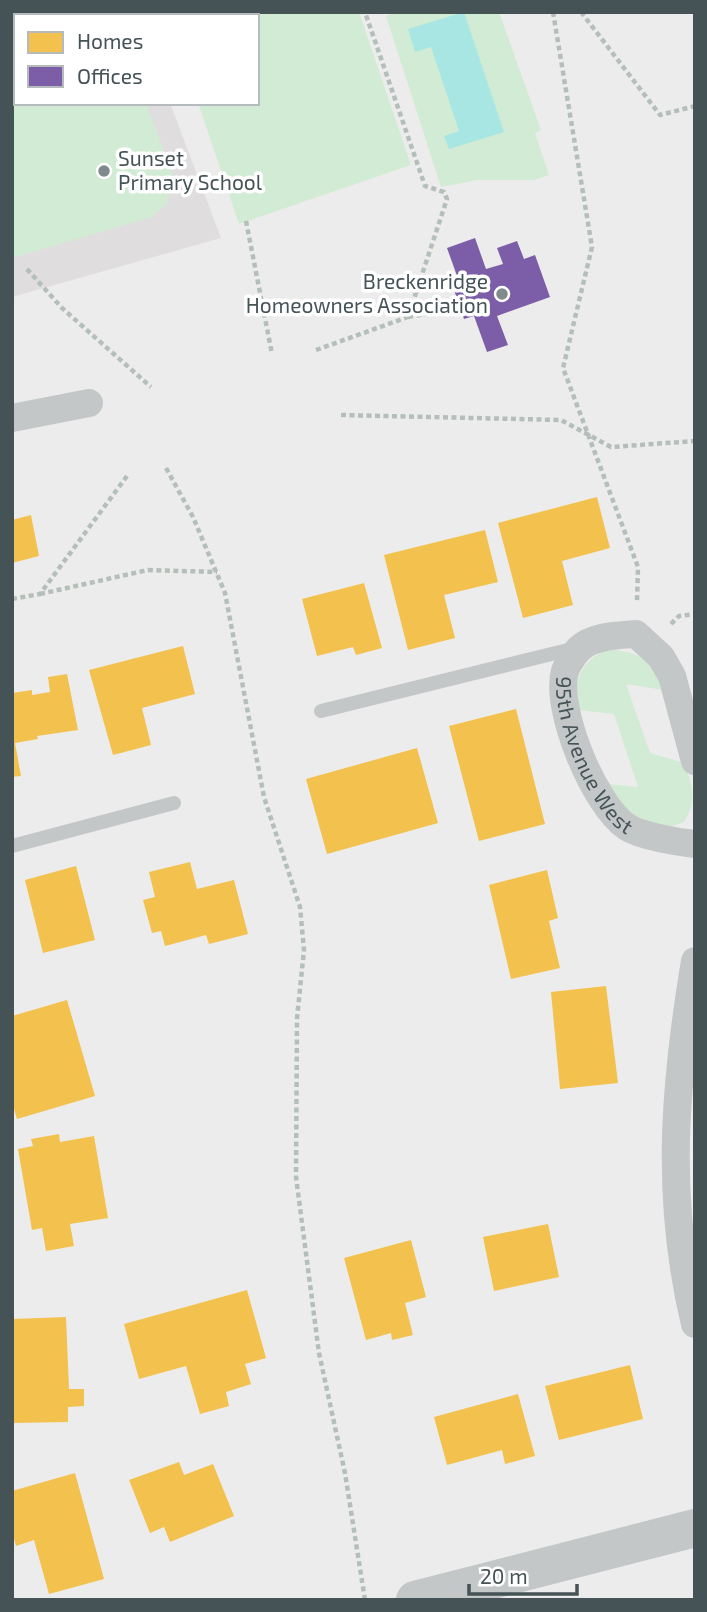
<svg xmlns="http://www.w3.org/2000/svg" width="707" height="1612" viewBox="0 0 707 1612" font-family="'Exo 2',sans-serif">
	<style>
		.education { fill: #dfddde }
		.green { fill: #d2ebd4 }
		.water { fill: #a8e6e4 }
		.homes { fill: #f2c14e }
		.offices { fill: #7b5ea7 }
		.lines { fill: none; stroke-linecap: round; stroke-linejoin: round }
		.path { stroke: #b4bfb9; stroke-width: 4.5; stroke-dasharray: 5 3.5; stroke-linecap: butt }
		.lane { stroke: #c3c7c8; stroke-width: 14 }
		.street { stroke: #c3c7c8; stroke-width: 28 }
		.secondary { stroke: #c3c7c8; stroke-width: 38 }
		.poi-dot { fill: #80898b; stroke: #fff; stroke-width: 2.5 }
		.labels { text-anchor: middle; stroke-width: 7; stroke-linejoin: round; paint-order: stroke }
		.poi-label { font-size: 21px; fill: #455357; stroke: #fff; text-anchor: start }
		.street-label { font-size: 21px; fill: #455357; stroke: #fff }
	</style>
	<rect width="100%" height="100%" fill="#edecec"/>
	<path class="education" d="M12,12H136L137,16H16V103H170L221,238L12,297Z"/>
	<path class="green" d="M12,12H109L110,16H16V103H146L174,178L167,203L152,217L12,258Z
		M251,12H359L411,165L239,224L198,103H257V16H241Z
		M397,12H499L541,130L535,133L549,175L535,180H477L441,187L386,16Z
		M607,649C642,653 649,658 664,690L626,684L650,753L685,763C692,788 698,799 684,822L664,829L620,809L598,783L638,787L614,714L579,710C572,681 580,663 607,649Z"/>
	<path class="water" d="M464,12L504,132L449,149L444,136L459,131L431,47L415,52L408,29Z"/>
	<path class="homes" d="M597,497L610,548L562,561L573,605L523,618L498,523Z
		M31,515L39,556L12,563V520Z
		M485,530L498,582L444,595L455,638L408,650L384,555Z
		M364,583L382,648L356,655L353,647L317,656L302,599Z
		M183,646L195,694L142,708L151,745L113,755L89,670Z
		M67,674L78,730L37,736L38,739L15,743L21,776L12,777V693L32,690V695L50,692L48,677Z
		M516,709L545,824L479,841L449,726Z
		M417,748L438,823L327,854L306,779Z
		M190,862L197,889L234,880L248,934L209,944L206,935L165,946L161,931L152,933L143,900L155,897L149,872Z
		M76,866L95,940L43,953L25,880Z
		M547,870L558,918L549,921L560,968L511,979L489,885Z
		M606,986L618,1083L560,1089L551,992Z
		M67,1000L95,1096L17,1119L12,1102V1016Z
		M59,1134L60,1142L94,1136L108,1218L70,1224L74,1246L46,1251L42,1228L32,1230L18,1149L33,1146L31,1139Z
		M548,1224L559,1277L494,1291L483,1237Z
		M411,1240L426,1297L405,1303L413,1335L392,1340L391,1333L366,1340L344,1258Z
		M247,1290L266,1358L245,1364L251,1384L226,1392L229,1406L200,1414L186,1366L139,1379L124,1324Z
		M66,1317L69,1389H84V1406L68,1407V1422L12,1423V1319Z
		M630,1365L643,1419L559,1440L545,1386Z
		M518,1394L535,1456L505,1464L502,1450L447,1465L434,1417Z
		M179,1462L184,1475L213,1464L234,1516L170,1542L164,1527L150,1533L129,1480Z
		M75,1473L104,1579L49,1594L34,1540L16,1546L12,1531V1491Z"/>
	<path class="offices" d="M475,238L486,269L503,264L497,248L517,241L524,259L535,255L550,297L497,316L508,345L487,352L474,316L464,319L454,290L461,287L447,248Z"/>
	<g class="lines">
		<path class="path" d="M553,12L592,247L563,368L638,567L637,601
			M581,12L660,115L695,106
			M246,221L272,354
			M27,269L62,308L151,387
			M408,317L454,309
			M316,350L408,317L447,199L444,192L425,186L365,12
			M341,415L561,420L611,447L695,441
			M166,468L193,517L225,593L264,797L300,907L304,950L297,1018L296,1177L319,1353L345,1473L365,1600
			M40,594L148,570L217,572
			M12,599L40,594L127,476
			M671,624L679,616L695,614"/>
		<path class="lane" d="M321,711L576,648
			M12,846L174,803"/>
		<g class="street">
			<path d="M12,418L89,403"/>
			<path id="s1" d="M695,761L672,676L661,657L636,634C619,635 592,636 579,649C575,653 567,665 565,671C554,709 595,806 627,827C641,836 677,842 695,844"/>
			<path d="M695,961C674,1087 665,1199 695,1324"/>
		</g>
		<path class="secondary" d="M415,1600L695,1528"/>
	</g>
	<g class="poi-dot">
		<circle cx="104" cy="171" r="7"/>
		<circle cx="502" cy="294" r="7"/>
	</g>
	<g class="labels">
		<g class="poi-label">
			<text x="118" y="166">Sunset<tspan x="118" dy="24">Primary School</tspan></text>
			<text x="488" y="289" text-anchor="end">Breckenridge<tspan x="488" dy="24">Homeowners Association</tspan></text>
		</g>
		<g class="street-label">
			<text dy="7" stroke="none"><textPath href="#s1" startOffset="322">95th Avenue West</textPath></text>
		</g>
	</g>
	<rect width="707" height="1612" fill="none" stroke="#455357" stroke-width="28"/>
	<rect x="14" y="14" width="245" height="91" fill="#ffffff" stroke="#b5babc" stroke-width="2"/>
	<rect x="28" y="32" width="35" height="21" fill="#f2c14e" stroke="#b5babc" stroke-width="2"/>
	<text x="77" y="49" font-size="21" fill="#455357">Homes</text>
	<rect x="28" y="66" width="35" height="21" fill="#7b5ea7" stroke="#b5babc" stroke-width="2"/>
	<text x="77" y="84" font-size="21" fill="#455357">Offices</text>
	<path d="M469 1584v10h108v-10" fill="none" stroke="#455357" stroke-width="3.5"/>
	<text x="480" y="1584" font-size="21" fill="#455357" stroke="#ffffff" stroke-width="5" paint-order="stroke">20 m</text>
</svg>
